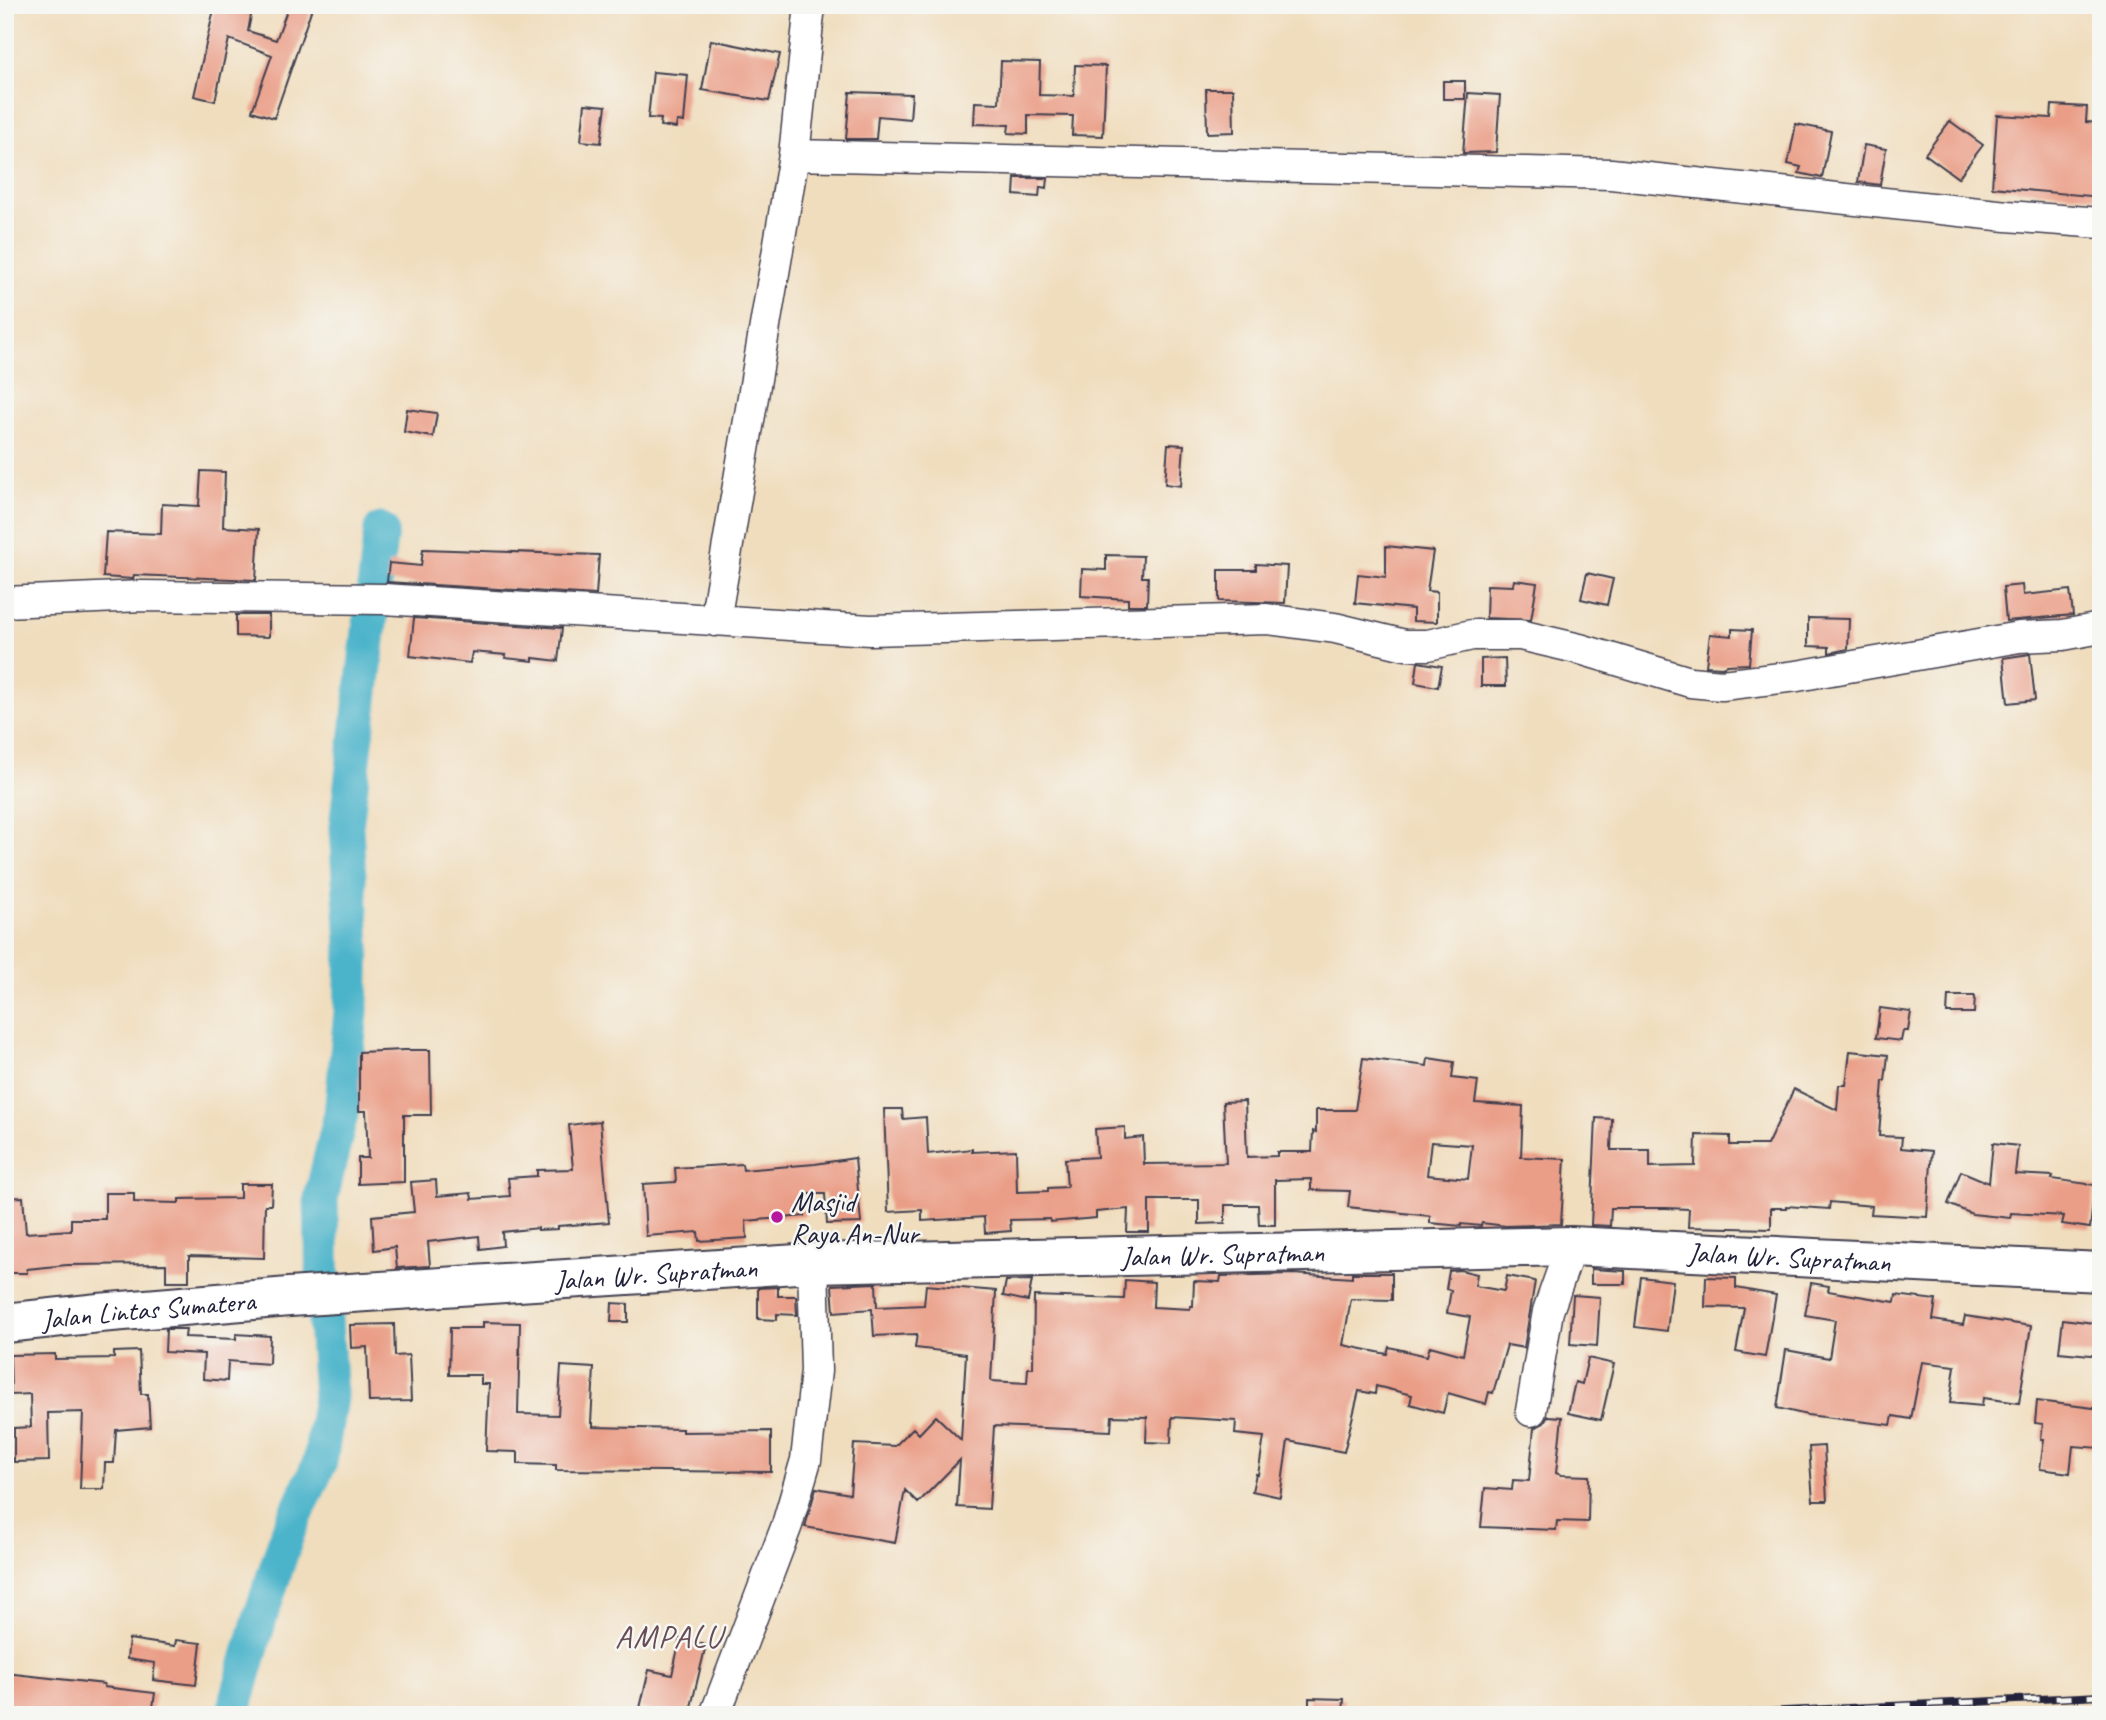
<svg xmlns="http://www.w3.org/2000/svg" width="2106" height="1720" viewBox="0 0 2106 1720" font-family="Caveat,sans-serif">
	<style>
		.lines { fill: none; stroke-linecap: round; stroke-linejoin: round }
		.river { stroke: #4cb4ca; stroke-width: 35 }
		.building { fill: #ea9e87; fill-rule: evenodd }
		.minor-casing { stroke: #413e4e; stroke-width: 33 }
		.major-casing { stroke: #413e4e; stroke-width: 42 }
		.minor { stroke: #fff; stroke-width: 30 }
		.major { stroke: #fff; stroke-width: 38 }
		.rail-casing { stroke: #22223b; stroke-width: 8 }
		.rail { stroke: #f6f6f2; stroke-width: 5; stroke-dasharray: 16; stroke-linecap: butt }
		.poi-dot { fill: #b5179e; stroke: #f6f6f2; stroke-width: 2.5 }
		.labels { text-anchor: middle; stroke-width: 5; stroke-linejoin: round; paint-order: stroke }
		.poi-label { font-size: 28px; fill: #22223b; stroke: #f6f6f2; text-anchor: start }
		.street-label { font-size: 28px; fill: #22223b; stroke: #f6f6f2 }
		.quarter-label { font-size: 32px; letter-spacing: 2px; fill: #684d56; stroke: #f6f6f2 }
	</style>
	<rect width="100%" height="100%" fill="#f6f6f2"/>
	<filter id="ink" filterUnits="userSpaceOnUse"><feTurbulence type="fractalNoise" baseFrequency=".0143" numOctaves="2"/><feDisplacementMap in="SourceGraphic" scale="14" xChannelSelector="R" yChannelSelector="G"/><feConvolveMatrix kernelMatrix="1 2 1 2 8 2 1 2 1" color-interpolation-filters="sRGB"/></filter>
	<filter id="wash" filterUnits="userSpaceOnUse"><feTurbulence type="fractalNoise" baseFrequency=".00686" numOctaves="4" result="noise"/><feDisplacementMap in="SourceGraphic" scale="28" xChannelSelector="R" yChannelSelector="G"/><feGaussianBlur stdDeviation="1.57" result="paint"/><feColorMatrix in="noise" values="0 0 0 0 0 0 0 0 0 0 0 0 0 0 0 0 0 1.4 0 .05"/><feComposite in="paint" operator="in"/></filter>
	<g filter="url(#wash)">
		<rect width="100%" height="100%" fill="#f0ddbd"/>
		<g class="lines">
			<path class="river" d="M234,1715L237,1699L260,1618L288,1532L320,1462L330,1397L323,1291L321,1198L341,1114L351,1012L353,945L346,827L381,530"/>
		</g>
		<g id="blocks">
			<path class="building" d="M215,5H253L248,31L276,40L289,5H313L274,118L252,111L272,55L229,39L215,101L194,96Z
				M711,40L780,54L769,101L702,90Z
				M1001,61L1040,62L1039,95L1074,96L1075,65L1106,66L1103,136L1072,135L1073,116L1028,115V134L1008,133L1009,125L974,124L975,102L999,103Z
				M653,72L688,75L684,122L677,121L676,128L660,126L661,119L648,118Z
				M1443,81H1465V99H1443Z
				M1206,89H1233L1234,132L1207,133Z
				M850,92L912,94L910,119L878,116L876,139H846Z
				M1468,93L1500,95L1496,152L1463,153Z
				M585,104L606,106L601,143L581,141Z
				M2052,105L2087,107L2086,122L2101,123V197L1992,187L1997,115L2051,118Z
				M1950,121L1983,145L1958,178L1925,154Z
				M1796,124L1831,131L1822,178L1799,173L1801,167L1788,164Z
				M1864,145L1886,149L1880,185L1858,182Z
				M1015,178H1048L1047,188L1040,187L1039,197L1014,195Z
				M407,409L437,413L433,437L404,432Z
				M1168,444L1184,445L1181,486L1165,484Z
				M201,471L225,472L223,527L259,529L256,580L134,575L133,579L103,577L106,532L161,534L162,504L199,506Z
				M1386,546L1433,551L1427,591L1437,592V622L1413,621V609L1355,603L1358,574L1386,577Z
				M423,549L599,555L596,595L387,582L389,563L421,566Z
				M1106,555L1143,556L1142,577H1148L1147,605H1128V599L1081,596L1082,569L1106,570Z
				M1256,564L1287,566L1285,603L1219,601V570H1256Z
				M1587,573L1613,579L1607,605L1581,599Z
				M1514,580L1537,583L1531,620L1486,618L1487,585L1513,586Z
				M2022,585L2023,595L2070,590L2073,615L2006,621L2003,587Z
				M236,615H269V637L236,636Z
				M414,618L562,628L558,661L533,658V661L505,658L506,655L472,652L470,663L410,656Z
				M1808,618L1849,619L1848,649L1829,653V647L1808,646Z
				M1732,629L1752,630L1749,664L1727,665L1722,667L1706,666L1710,634L1732,636Z
				M2030,654L2035,700L2008,703L2003,658Z
				M1505,658L1506,686H1481V659Z
				M1418,662L1442,666L1438,687L1415,683Z
				M1948,996H1975L1974,1013H1947Z
				M1880,1008L1911,1012L1908,1031H1903L1901,1041L1876,1038Z
				M404,1050H430L431,1115H404V1182L358,1184V1158H368L366,1111H359V1052Z
				M1850,1051L1888,1055L1885,1081H1883L1879,1136L1902,1137L1901,1148L1932,1151L1927,1217L1871,1214L1872,1206L1830,1202L1829,1209L1786,1206V1208H1771V1229L1688,1227L1689,1209L1666,1208H1611L1610,1226L1591,1225L1596,1118L1612,1119L1611,1150H1650V1167L1695,1166L1696,1135L1730,1136V1145H1767L1794,1089L1837,1110L1839,1085H1846Z
				M1363,1058L1427,1066L1428,1058L1454,1062L1452,1078L1478,1081L1475,1103L1523,1106L1521,1157L1565,1159L1561,1224L1506,1226L1482,1223L1481,1226L1461,1224V1226L1430,1223V1216L1348,1207L1350,1191L1311,1190V1179L1275,1180V1225H1259L1258,1205H1225V1223L1199,1224V1200H1149V1232H1127L1128,1209L1096,1212V1218L1050,1222V1219L1010,1220L1011,1231L985,1233L984,1217L922,1221V1210L888,1212L884,1109H902L903,1119L926,1117L928,1154L972,1149V1152L1016,1150L1017,1192L1048,1191V1188L1067,1187L1065,1159L1097,1157L1095,1129L1125,1127V1139L1143,1137L1144,1164L1226,1163L1223,1102L1245,1101L1247,1157L1277,1156V1152H1312L1313,1131L1316,1132V1110H1355ZM1431,1142L1472,1145L1468,1179L1427,1175Z
				M600,1121L609,1222L558,1226V1229L538,1230V1228L502,1232L503,1246L480,1249L479,1236L428,1242L430,1266L397,1268L395,1247L374,1250L372,1216L414,1212L411,1182L436,1180L437,1196L471,1193L472,1199L510,1196L508,1178L537,1176V1170L573,1169L569,1125Z
				M1993,1143L2018,1146L2015,1174L2053,1176L2052,1179L2095,1185L2090,1228L2062,1224L2064,1216L2011,1213L2010,1218L1972,1214L1948,1204L1961,1171L1989,1183Z
				M855,1158L861,1223L827,1224L825,1194H806L805,1216L746,1221L747,1238L699,1241L698,1232L646,1236L643,1184L676,1182L675,1168L742,1164L743,1170L815,1164Z
				M240,1184H272L271,1205H265L264,1258L189,1256V1281H166V1264L67,1265L27,1269V1273H5V1198L23,1197L26,1233L71,1230V1219H105V1193H134V1202L179,1203V1199L240,1198Z
				M1591,1269L1625,1271V1284H1591Z
				M1460,1270L1477,1274L1475,1286L1504,1291L1507,1276L1535,1281L1524,1348L1507,1345L1493,1393L1489,1392L1486,1404L1448,1393L1443,1413L1410,1404L1412,1395L1376,1386L1375,1394L1359,1391L1344,1452L1288,1441L1280,1497L1252,1491L1256,1474L1258,1475L1264,1437L1235,1434L1236,1421L1172,1417L1171,1443L1146,1442L1147,1417L1112,1416L1111,1431L994,1426L989,1509L957,1507L960,1460L918,1503L905,1490L895,1543L805,1527L816,1488L850,1494L854,1444L895,1446L913,1428L919,1434L936,1416L961,1440L966,1354L915,1348L917,1334L874,1336L872,1309L834,1312L832,1285L876,1283L877,1307L924,1305L926,1285L996,1291L991,1381L1027,1383L1028,1368H1033L1034,1296L1124,1299L1125,1280L1154,1282L1153,1307L1190,1309L1191,1306H1193L1194,1281L1220,1282L1221,1276L1293,1274L1352,1278V1273H1392V1300L1351,1299L1343,1345L1387,1354L1389,1347L1427,1356L1430,1346L1463,1355L1470,1317L1447,1313L1451,1290L1446,1289L1449,1271Z
				M1641,1277L1673,1281L1667,1331L1635,1327Z
				M1706,1277L1736,1278V1288L1776,1295L1765,1357L1736,1352L1744,1308L1705,1307Z
				M1032,1280L1028,1301L1003,1296L1006,1281Z
				M1811,1283L1829,1286L1828,1291L1895,1302L1896,1295L1936,1300L1933,1320L1963,1325L1965,1316L2031,1326L2019,1403L1983,1398L1982,1406L1950,1403L1955,1366L1922,1362L1911,1419L1893,1416L1891,1425L1807,1415L1777,1408L1786,1350L1829,1358L1835,1320L1805,1315Z
				M778,1287V1296H796L797,1315L777,1314V1320L758,1319V1288Z
				M1573,1295L1600,1297L1597,1346L1570,1344Z
				M612,1303L628,1304V1322H611Z
				M2063,1319L2101,1324V1356L2059,1352Z
				M483,1322L520,1323L518,1414L558,1415L561,1366L594,1368L591,1423H593V1427L682,1429V1432L771,1431V1472L556,1470V1465L518,1464V1452L486,1451L489,1384H481V1375H449L450,1328H483Z
				M394,1324L395,1356L409,1355L411,1401L369,1402L367,1347L351,1348L350,1325Z
				M166,1329H186L185,1337L236,1339V1334L270,1336L269,1364L228,1361L227,1381L203,1379L204,1354L165,1352Z
				M139,1351L141,1394H148L150,1427L116,1430L114,1463H105L104,1489H80L83,1412L48,1413L49,1461L14,1462V1428L31,1427L30,1394L11,1395L10,1355L55,1354V1359L114,1358V1352Z
				M1588,1358L1614,1364L1601,1420L1568,1413L1575,1382L1582,1384Z
				M2037,1401L2101,1409V1448L2073,1446L2070,1473L2040,1469L2044,1439H2041L2043,1424L2035,1423Z
				M1548,1416L1562,1417L1556,1473L1561,1475L1589,1476L1588,1522L1557,1521L1556,1530L1481,1527L1485,1488L1512,1490L1513,1480L1529,1481L1534,1428L1544,1423Z
				M1824,1446L1827,1501H1813L1809,1447Z
				M129,1639L175,1646L176,1640L201,1643L196,1685L153,1680L155,1663L127,1659Z
				M680,1639L706,1645L689,1715L660,1710L659,1713L640,1708L649,1670L672,1675Z
				M5,1673L104,1684V1687L155,1693L152,1715H5Z
				M1309,1698L1344,1699L1343,1715H1309Z"/>
		</g>
	</g>
	<g filter="url(#ink)">
		<use href="#blocks" fill-opacity="0" stroke="#413e4e" stroke-width="2"/>
		<g class="lines">
			<defs>
				<path id="minor" d="M794,155L1611,174L2007,216L2101,223
					M5,602L142,596L384,599L870,630L1267,619L1335,628L1405,645H1428L1472,635H1520L1580,649L1690,682L1722,685L1797,676L2019,637L2063,635L2101,628
					M715,621L794,155L810,5
					M1531,1411L1548,1311L1571,1246
					M715,1715L787,1525L806,1460L816,1371L813,1263"/>
				<g id="major">
					<path id="s1" d="M5,1323L99,1313L289,1297L813,1263L1571,1246L2101,1272"/>
				</g>
			</defs>
			<use href="#minor" class="minor-casing"/>
			<use href="#major" class="major-casing"/>
			<use href="#minor" class="minor"/>
			<use href="#major" class="major"/>
			<defs>
				<path id="rail" d="M1704,1715L2101,1696"/>
			</defs>
			<use href="#rail" class="rail-casing"/>
			<use href="#rail" class="rail"/>
		</g>
	</g>
	<circle class="poi-dot" cx="777" cy="1217" r="7"/>
	<g class="labels">
		<g class="poi-label">
			<text x="791" y="1211">Masjid<tspan x="791" dy="32">Raya An-Nur</tspan></text>
		</g>
		<g class="street-label">
			<text dy="10" stroke="none"><textPath href="#s1" startOffset="1220">Jalan Wr. Supratman</textPath></text>
			<text dy="10" stroke="none"><textPath href="#s1" startOffset="1787">Jalan Wr. Supratman</textPath></text>
			<text dy="10" stroke="none"><textPath href="#s1" startOffset="653">Jalan Wr. Supratman</textPath></text>
			<text dy="10" stroke="none"><textPath href="#s1" startOffset="144">Jalan Lintas Sumatera</textPath></text>
		</g>
		<g class="quarter-label">
			<text x="669" y="1647">AMPALU</text>
		</g>
	</g>
	<rect width="2106" height="1720" fill="none" stroke="#f6f6f2" stroke-width="28"/>
</svg>
